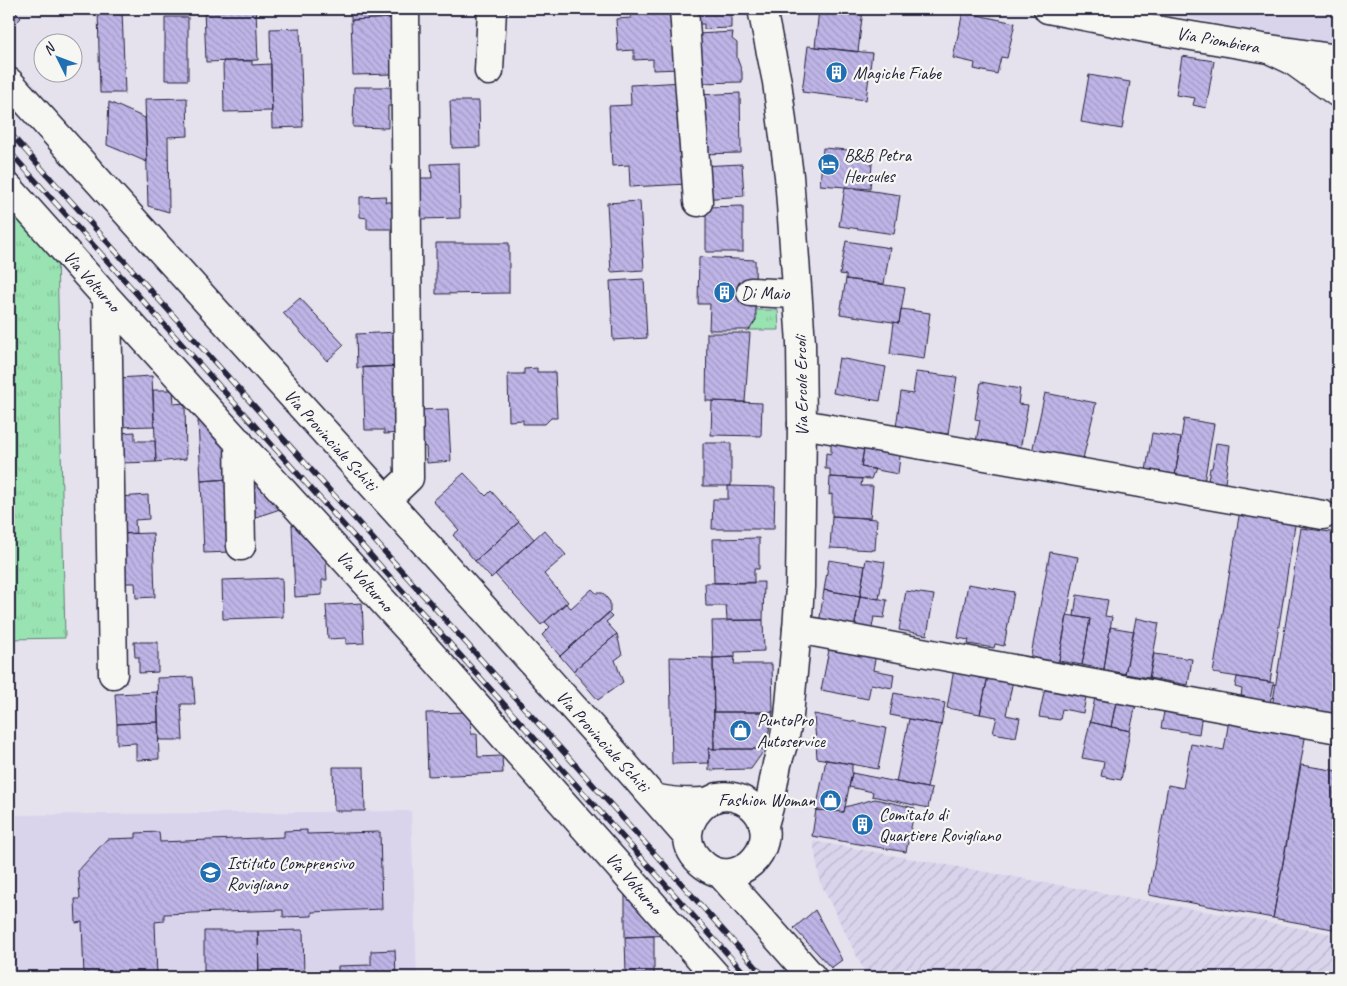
<svg xmlns="http://www.w3.org/2000/svg" width="1347" height="986" viewBox="0 0 1347 986" font-family="Caveat,sans-serif">
	<style>
		.built { fill: #d9d4ec }
		.industrial { fill: url(#industrial-furrows) }
		.grass { fill: url(#grass-tufts); stroke: #5e8276 }
		.building { fill: url(#building-back-hatch); stroke: #22223b }
		.lines { fill: none; stroke-linecap: round; stroke-linejoin: round }
		.street-casing { stroke: #22223b; stroke-width: 31 }
		.secondary-casing { stroke: #22223b; stroke-width: 31 }
		.street { stroke: #f6f6f2; stroke-width: 28 }
		.secondary { stroke: #f6f6f2; stroke-width: 28 }
		.rail-casing { stroke: #22223b; stroke-width: 5.5 }
		.rail { stroke: #f6f6f2; stroke-width: 4; stroke-dasharray: 11; stroke-linecap: butt }
		.labels { text-anchor: middle; stroke-width: 4.5; stroke-linejoin: round; paint-order: stroke }
		.street-label { font-size: 18px; fill: #22223b; stroke: #f6f6f2 }
		.poi-label { font-size: 18px; fill: #22223b; stroke: #f6f6f2; text-anchor: start }
	</style>
	<defs>
		<pattern id="industrial-furrows" width="10" height="10" patternUnits="userSpaceOnUse" patternTransform="scale(1.25)"><rect width="10" height="10" fill="#d9d4ec"/><path d="M-1 1l2-2M0 10L10 0M9 11l2-2" fill="none" stroke="#bab6cb"/></pattern>
		<pattern id="grass-tufts" width="24" height="20" patternUnits="userSpaceOnUse" patternTransform="scale(1.25)"><rect width="24" height="20" fill="#99e3b2"/><path d="M3 7l-1-3M5 7V3M7 7l1-3M15 17l-1-3M17 17v-4M19 17l1-3" fill="none" stroke="#84c29a"/></pattern>
		<pattern id="building-back-hatch" width="6" height="6" patternUnits="userSpaceOnUse" patternTransform="scale(1.25)"><rect width="6" height="6" fill="#beb4e6"/><path d="M-1 5l2 2M0 0l6 6M5-1l2 2" fill="none" stroke="#a39ac6"/></pattern>
	</defs>
	<rect width="100%" height="100%" fill="#e5e2ee"/>
	<filter id="ink" filterUnits="userSpaceOnUse"><feTurbulence type="fractalNoise" baseFrequency=".02" numOctaves="2"/><feDisplacementMap in="SourceGraphic" scale="10" xChannelSelector="R" yChannelSelector="G"/><feConvolveMatrix kernelMatrix="1 2 1 2 8 2 1 2 1" color-interpolation-filters="sRGB"/></filter>
	<g filter="url(#ink)">
		<path class="built" d="M1147,9H1338V45L1259,32Z
			M411,811L417,977H304L303,930L204,931L205,977H9V815Z"/>
		<path class="industrial" d="M813,841L1338,935V977H867L820,882Z"/>
		<path class="grass" d="M9,198L57,253L65,638L9,639Z
			M751,310H778L779,330H749Z"/>
		<path class="building" d="M9,9H12L21,18L9,30Z
			M56,9H98V12H56Z
			M98,9H122L125,93H100Z
			M204,9H256L258,60L206,62Z
			M351,9H394V18L351,20Z
			M651,9H679L681,69L653,70V59L634,60V50L618,51L616,19L631,18L630,11L651,10Z
			M698,9H731V28L704,29V24H698Z
			M819,9H863L858,52L815,47Z
			M963,12L1015,23L1007,58L1001,57L997,74L974,69L975,63L953,58Z
			M165,17H188V80H165Z
			M394,18L395,74L353,75L351,20Z
			M300,28L303,127L272,128L270,29Z
			M733,32L732,39L737,43V58L742,72V82L698,83L697,34Z
			M808,46L872,53L866,100L802,92Z
			M1182,56L1214,61L1206,108L1193,105L1195,98L1176,95Z
			M223,61H252V65L271,64L272,111L224,112Z
			M1089,75L1130,82L1122,129L1081,122Z
			M684,82L688,184L630,187L629,165L612,166L609,106L631,105L630,85Z
			M354,87H395V106H388V128L353,127Z
			M740,93L741,153L699,154L698,95Z
			M187,98L188,136L168,137L169,212L148,206L145,99Z
			M450,101H479L480,147L452,148Z
			M109,102L145,118L147,162L107,145Z
			M823,148L873,152L870,189L820,185Z
			M459,163L460,218L421,219L420,178H432L431,164Z
			M742,164L744,196L702,199L700,166Z
			M845,187L900,195L894,234L839,226Z
			M386,196L385,202H400V229H367V218L360,217V197Z
			M640,201L644,270L611,272L607,203Z
			M743,206V252H706V207Z
			M846,241L890,248L884,284L846,279V275L840,274Z
			M436,243H509V293L436,294Z
			M699,257L755,260L756,320L749,330H709L710,304H698Z
			M644,279L647,338L613,340L610,281Z
			M846,279L905,288L899,323L840,314Z
			M300,298L344,345L327,361L283,313Z
			M901,309L930,313L924,359L890,354L894,322L899,323Z
			M399,332L401,366L357,368L356,334Z
			M707,333H750L745,402L706,401Z
			M839,358L886,367L880,401L833,393Z
			M401,366L403,433L384,434V430H365L363,367Z
			M537,368V372H555L557,418H551L545,424H523V420L509,421L508,374H524V369Z
			M916,372L957,377L948,434L896,427L901,392L913,394Z
			M152,376L154,426L119,427L117,378Z
			M981,382L1020,389L1018,404L1028,405L1020,450L976,442L980,420L975,419Z
			M153,390H173L174,404L185,403L186,459L156,462Z
			M1045,393L1096,403L1082,463L1032,452Z
			M712,401L762,403L761,436L711,435Z
			M448,409L451,461L427,463L426,447L423,446L422,438L416,410Z
			M1184,419L1214,424L1203,489L1175,476Z
			M216,420L217,442L232,441L229,479L201,481L198,421Z
			M135,432V441H155L156,462L119,463L118,433Z
			M1152,433L1181,438L1175,476L1146,471Z
			M831,436L865,442L861,467L875,469L871,479L830,477V469H825L826,453L831,454Z
			M865,442L901,448L898,474L861,467Z
			M703,443H731V486H703Z
			M1216,443L1230,445L1225,483L1208,481L1210,468H1212Z
			M464,473L486,496L491,491L519,522L475,561L453,535L459,530L433,501Z
			M260,475L289,506L253,518L246,481Z
			M830,477L862,479L861,486H873L870,518L832,516V494L829,495Z
			M229,479L231,552L204,553L201,481Z
			M728,486L775,487L774,529H712L713,499H728Z
			M148,495L149,519L135,520L136,533L120,534L119,497Z
			M1240,510L1296,519L1270,682L1213,673Z
			M832,516L877,519L875,550L830,548Z
			M519,522L534,539L491,578L475,561Z
			M292,525H304L325,546L327,580H322V595L295,597Z
			M1301,528L1338,533V717L1272,707Z
			M544,530L566,555L544,574L568,602L541,625L495,574Z
			M153,533L155,597L136,598L135,583H122L120,534Z
			M759,538V569H754V583H714L713,539Z
			M1050,552L1078,557L1057,671L1029,666Z
			M866,559L885,562L879,599L860,596Z
			M829,560L865,566L860,596L824,590Z
			M282,578L283,617L223,619L222,580Z
			M764,582L763,620H727L726,606H706L705,583Z
			M968,584L1014,592L1004,646L995,644L994,648L968,644L969,640L958,638Z
			M592,589L596,593H603L610,602V612L560,656L542,635L550,627L545,622L565,603L571,608Z
			M824,590L860,596L854,629L819,624Z
			M906,591L934,595L927,635L899,630Z
			M1077,595L1108,600L1105,616L1112,617L1104,669L1082,665L1090,619L1074,616Z
			M860,596L887,600L884,618L874,617L871,632L854,629Z
			M362,603L364,643L346,644V638L328,639L326,605Z
			M608,613L612,617L606,622L617,634L573,671L560,656Z
			M1067,615L1090,619L1082,665L1059,661Z
			M1136,618L1159,623L1149,678L1125,674Z
			M763,620L764,651L735,652V657L713,658L712,621Z
			M1110,627L1134,631L1125,674L1104,669Z
			M617,634L622,655L615,660L623,682L598,700L573,671Z
			M134,642H158V672L139,673V657H135Z
			M830,645L876,654L873,670L894,674L892,688L871,684L868,699L821,690Z
			M1154,654L1192,659L1188,685L1149,678Z
			M670,657L713,658L714,749L709,748V763L672,764Z
			M735,657L734,664H772L773,712H714L713,658Z
			M954,669L988,676L980,714L947,708Z
			M988,676L1013,680L1006,715L1020,718L1016,737L993,733L997,717L980,714Z
			M193,677L195,704H181L183,740H159L157,678Z
			M1237,677L1274,683L1269,709L1240,704L1242,689L1235,687Z
			M1046,683L1087,691L1083,713L1062,709L1060,720L1039,717Z
			M1097,688L1118,692L1111,727L1090,722Z
			M157,692L158,722L117,724L115,694Z
			M1118,692L1138,696L1130,731L1111,727Z
			M894,693L945,703L941,725L890,715Z
			M1166,701L1203,707L1199,734L1161,728Z
			M470,712L471,734H477L478,757L502,756L503,773L428,776L426,713Z
			M714,712H773L765,749H714Z
			M814,714L886,728L878,769L817,758Z
			M909,719L941,725L927,788L896,782Z
			M1229,720L1306,733L1273,918L1149,895L1168,785L1183,788L1191,744L1224,750Z
			M158,722L159,759L136,760V743L117,744V724Z
			M1090,722L1130,731L1121,780L1101,776L1104,762L1082,758Z
			M709,748L714,749H765L751,769L709,770Z
			M826,760L852,764V773L844,812L816,810Z
			M1301,765L1338,771V930L1273,918Z
			M333,767H364L365,811H334Z
			M852,773L932,789L928,808L872,796L873,792L849,787Z
			M875,799L915,808L906,852L812,836L816,810L844,812L845,807Z
			M307,830V834L380,832L382,909L312,912V916L283,917V910L164,914V921L155,922L157,977H84L82,922L76,923L75,899H80L78,871L107,839L136,838V833L159,832L160,842L284,837V831Z
			M625,881L674,935L625,937Z
			M815,910L842,960L831,968L794,928Z
			M303,930L304,977H259L258,931Z
			M204,931H258L259,977H204Z
			M654,936V975H626L625,937Z
			M395,950L396,977H318V973L338,972V966L371,965V951Z
			M626,975H654V977H626Z"/>
		<g class="lines">
			<defs>
				<path id="street" d="M684,9L698,202
					M1270,49L1338,59
					M489,71L492,9
					M9,188L107,298L431,654L717,977
					M751,292L797,294
					M107,298L113,674
					M802,424L1323,515
					M239,442L241,546
					M386,500L409,478L405,9
					M797,629L1338,729"/>
				<path id="secondary" d="M762,9L777,82L789,176L801,343L802,424L800,587L797,629L789,716L784,741L777,764L769,807L764,825
					M1048,9L1150,29L1269,49L1292,60L1338,93
					M9,82L617,756L688,837
					M654,798C671,802 686,803 703,802C709,802 713,799 718,797C734,794 751,801 760,816C779,850 736,890 705,866C680,847 684,820 707,802
					M720,873L812,977"/>
			</defs>
			<use href="#street" class="street-casing"/>
			<use href="#secondary" class="secondary-casing"/>
			<use href="#street" class="street"/>
			<use href="#secondary" class="secondary"/>
			<defs>
				<path id="rail" d="M9,132L765,977
					M9,151L748,977"/>
			</defs>
			<use href="#rail" class="rail-casing"/>
			<use href="#rail" class="rail"/>
		</g>
	</g>
	<defs>
		<symbol id="building-disc" viewBox="-11 -11 22 22"><circle r="9.5" fill="#1f6fb2" stroke="#f6f6f2"/><path d="M-4-6H4V6H1V3H-1V6H-4ZM-2.5-4.3h1.7v1.8h-1.7ZM.8-4.3h1.7v1.8H.8ZM-2.5-1h1.7V.8h-1.7ZM.8-1h1.7V.8H.8Z" fill="#fff"/></symbol>
		<symbol id="hotel-disc" viewBox="-11 -11 22 22"><circle r="9.5" fill="#1f6fb2" stroke="#f6f6f2"/><path d="M-6-4.5h1.5V1H6V5H4.5V3h-9V5H-6ZM-4 0a1.8 1.8 0 1 1 3.6 0ZM.5 0V-2.5h3Q6-2.5 6 0Z" fill="#fff"/></symbol>
		<symbol id="shop-disc" viewBox="-11 -11 22 22"><circle r="9.5" fill="#1f6fb2" stroke="#f6f6f2"/><path d="M-5-2.5h2.3a2.7 3.5 0 0 1 5.4 0H5L5.5 6h-11ZM-1.5-2.5h3a1.5 2.3 0 0 0-3 0Z" fill="#fff"/></symbol>
		<symbol id="school-disc" viewBox="-11 -11 22 22"><circle r="9.5" fill="#1f6fb2" stroke="#f6f6f2"/><path d="M0-5L7-2L0 1L-7-2ZM-4 1L0 2.5L4 1V4Q0 6-4 4Z" fill="#fff"/></symbol>
	</defs>
	<g fill-rule="evenodd">
		<use href="#building-disc" x="824" y="60" width="25" height="25"/>
		<use href="#hotel-disc" x="816" y="152" width="25" height="25"/>
		<use href="#building-disc" x="712" y="280" width="25" height="25"/>
		<use href="#shop-disc" x="728" y="718" width="25" height="25"/>
		<use href="#shop-disc" x="818" y="788" width="25" height="25"/>
		<use href="#building-disc" x="850" y="812" width="25" height="25"/>
		<use href="#school-disc" x="198" y="860" width="25" height="25"/>
	</g>
	<g class="labels">
		<g class="street-label">
			<text transform="translate(1218 40) rotate(10)" y="6">Via Piombiera</text>
			<text transform="translate(92 281) rotate(48)" y="6">Via Volturno</text>
			<text transform="translate(801 386) rotate(-91)" y="6">Via Ercole Ercoli</text>
			<text transform="translate(331 440) rotate(48)" y="6">Via Provinciale Schiti</text>
			<text transform="translate(365 581) rotate(48)" y="6">Via Volturno</text>
			<text transform="translate(603 741) rotate(48)" y="6">Via Provinciale Schiti</text>
			<text transform="translate(634 883) rotate(49)" y="6">Via Volturno</text>
		</g>
		<g class="poi-label">
			<text x="853" y="79">Magiche Fiabe</text>
			<text x="844" y="161">B&amp;B Petra<tspan x="844" dy="21">Hercules</tspan></text>
			<text x="741" y="299">Di Maio</text>
			<text x="757" y="726">PuntoPro<tspan x="757" dy="21">Autoservice</tspan></text>
			<text x="815" y="806" text-anchor="end">Fashion Woman</text>
			<text x="879" y="820">Comitato di<tspan x="879" dy="21">Quartiere Rovigliano</tspan></text>
			<text x="227" y="869">Istituto Comprensivo<tspan x="227" dy="21">Rovigliano</tspan></text>
		</g>
	</g>
	<rect width="1347" height="986" fill="none" stroke="#f6f6f2" stroke-width="30"/>
	<rect x="15" y="15" width="1317" height="956" fill="none" stroke="#22223b" stroke-width="2" filter="url(#ink)"/>
	<g transform="translate(58 58) rotate(312)"><circle r="24" fill="#f6f6f2" stroke="#a1a1a9"/>
	<path d="M0-4L9 19L0 12L-9 19Z" fill="#1f6fb2"/>
	<text y="-8" font-size="14" font-weight="bold" text-anchor="middle" fill="#22223b">N</text>
	</g>
</svg>
